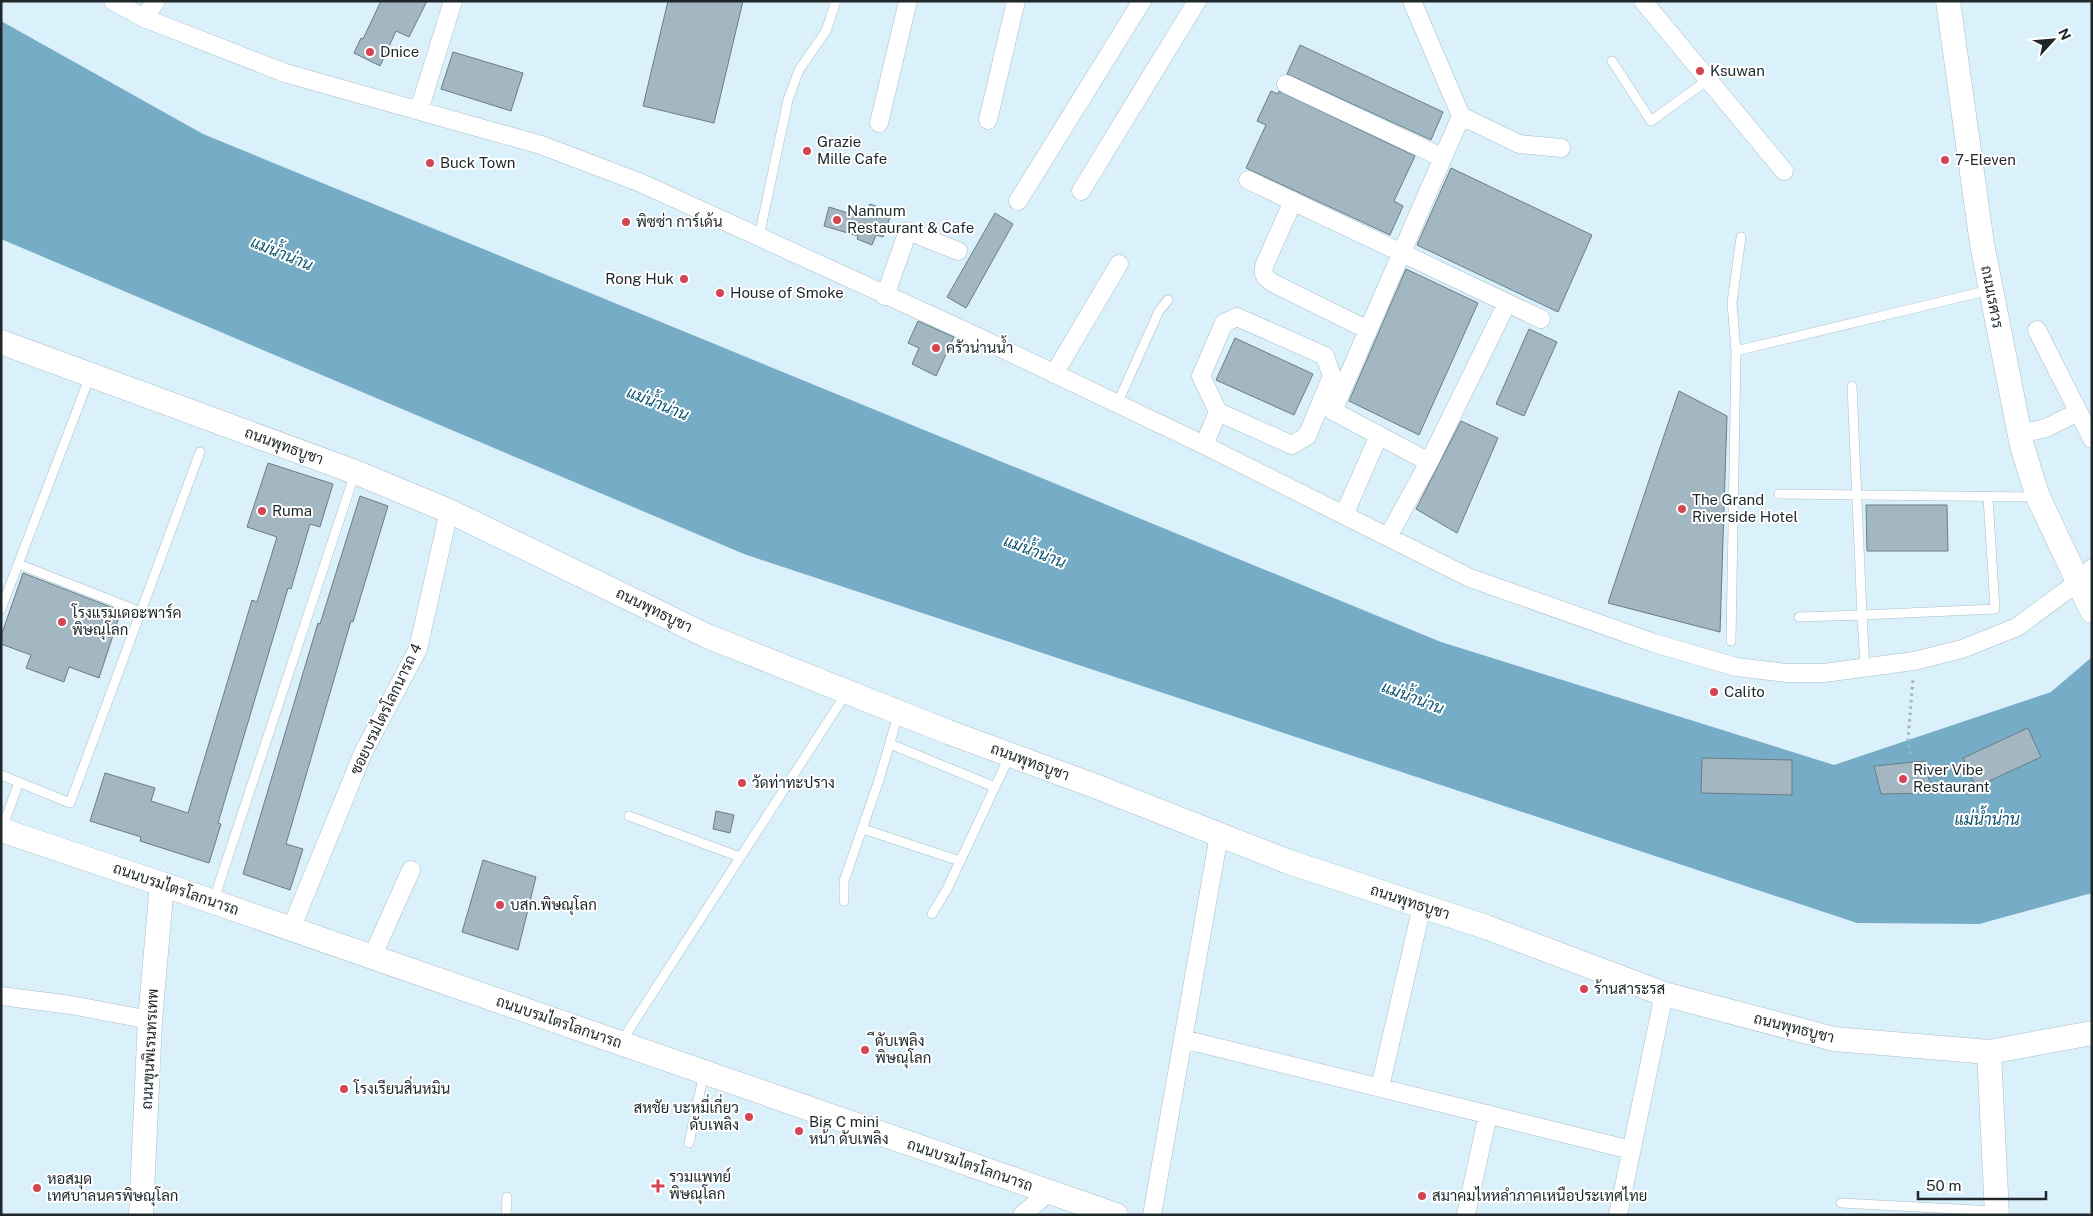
<svg xmlns="http://www.w3.org/2000/svg" width="2093" height="1216" viewBox="0 0 2093 1216" font-family="'Public Sans',Sarabun,sans-serif">
	<style>
		.water { fill: #76acc6 }
		.building { fill: #a2b7c2; stroke: #697d87 }
		.lines { fill: none; stroke-linecap: round; stroke-linejoin: round }
		.lane-casing { stroke: #a9bec8; stroke-width: 10 }
		.street-casing { stroke: #a9bec8; stroke-width: 19 }
		.secondary-casing { stroke: #a9bec8; stroke-width: 25 }
		.path { stroke: #a2b4bd; stroke-width: 3; stroke-dasharray: 2.5 4; stroke-linecap: butt }
		.lane { stroke: #fff; stroke-width: 9 }
		.street { stroke: #fff; stroke-width: 18 }
		.secondary { stroke: #fff; stroke-width: 24 }
		.poi-dot { fill: #d44452; stroke: #fff; stroke-width: 2 }
		.labels { text-anchor: middle; stroke-width: 4; stroke-linejoin: round; paint-order: stroke }
		.poi-label { font-size: 15px; fill: #1f272b; stroke: #fff; text-anchor: start }
		.street-label { font-size: 15px; fill: #1f272b; stroke: #fff }
		.water-label { font-size: 16px; font-style: italic; fill: #0a546f; stroke: #fff }
	</style>
	<rect width="100%" height="100%" fill="#daf0fb"/>
	<path class="water" d="M1,21L203,134L1441,642L1834,765L2051,692L2092,657V893L1979,924L1857,923L744,554L1,239Z"/>
	<path class="building" d="M381,1H427L409,37L396,31L380,66L354,53L361,38L363,39Z
		M668,1H743L714,123L643,106Z
		M1300,45L1443,112L1431,140L1287,74Z
		M453,52L523,73L511,111L441,89Z
		M1271,91L1278,94L1279,91L1415,156L1394,201L1403,206L1390,235L1246,168L1266,125L1257,121Z
		M1451,168L1592,235L1558,312L1417,245Z
		M870,204L892,212L883,237L876,235L872,245L857,239L858,236L824,226L829,207L864,218Z
		M995,213L1013,224L966,308L947,297Z
		M1406,269L1478,303L1419,435L1349,401Z
		M918,321L954,337L936,376L912,364L919,348L908,343Z
		M1529,329L1557,342L1524,416L1496,404Z
		M1235,338L1313,374L1294,415L1216,380Z
		M1679,391L1727,416L1720,632L1608,603Z
		M1461,421L1498,438L1457,533L1416,509Z
		M268,463L333,484L320,527L310,524L291,589L288,588L218,823L221,824L209,863L140,841L141,837L90,821L105,773L155,788L151,801L188,813L252,600L257,602L277,537L247,527Z
		M360,496L388,506L353,622L351,621L286,844L303,849L290,890L243,874L318,623L320,624Z
		M1866,505H1947L1948,551H1867Z
		M23,573L121,611L99,678L69,667L64,682L26,668L31,655L1,644V636Z
		M2028,728L2041,757L1976,787L1963,758Z
		M1702,758L1792,760V795L1701,793Z
		M1925,761L1932,793L1881,794L1874,766Z
		M716,811L734,815L730,833L713,829Z
		M483,860L536,877L518,950L462,932Z"/>
	<g class="lines">
		<defs>
			<path id="lane" d="M1612,61L1651,121L1709,79
				M759,237L788,100L799,70L826,31L836,1
				M1736,351L1990,290
				M1117,404L1159,311L1168,300
				M1779,494L2036,497
				M18,564L141,612
				M1,609L90,376
				M1799,617L1862,615L1852,386
				M1731,641L1736,351L1732,303L1741,237
				M1865,668L1862,615L1995,609L1988,497
				M890,744L995,787
				M1,775L70,803L200,452
				M629,816L740,857
				M2,829L19,782
				M863,829L960,861
				M844,901V881L879,780L899,712
				M213,902L355,473
				M932,914L947,889L1010,755
				M621,1042L847,692
				M689,1143L704,1073
				M1841,1203L1995,1211
				M506,1215L507,1197"/>
			<path id="street" d="M113,1L144,18L285,73L541,145L641,183L963,330L1204,445L1470,578L1654,643L1736,667L1787,673H1824L1914,661L1962,649L2017,627L2078,582L2092,568
				M1412,1L1461,116L1519,144L1561,148
				M1643,1L1784,171
				M144,18L156,1
				M1286,84L1443,158
				M419,110L453,1
				M988,120L1016,1
				M879,123L908,1
				M1248,180L1541,319
				M1081,191L1197,1
				M1018,201L1142,1
				M1293,201L1265,264C1261,275 1266,279 1275,284L1368,330
				M885,296L908,231L958,251
				M2037,330L2092,439
				M1054,374L1119,264
				M2020,434L2046,428L2078,412
				M1204,445L1218,412L1292,445L1307,436L1332,376L1325,356L1237,317L1224,323L1201,376L1218,412
				M1429,462L1333,411L1461,116
				M1344,515L1379,435
				M1388,537L1429,462L1507,303
				M291,929L363,753L418,649L449,511
				M372,957L411,870
				M1,996L71,1005L150,1020
				M1183,1039L1631,1150
				M1380,1087L1422,906
				M1022,1215L1049,1192
				M1152,1215L1219,835
				M1466,1215L1488,1114
				M1618,1215L1664,994"/>
			<path id="secondary" d="M1948,1L1982,244L2022,446L2038,497L2092,611
				M1,342L355,472L449,511L707,636L948,732L1095,786L1289,862L1486,927L1664,994L1834,1039L1989,1052L2092,1033
				M1,830L162,884L1116,1215
				M1989,1052L1997,1215
				M141,1215L150,1020L162,884"/>
		</defs>
		<use href="#lane" class="lane-casing"/>
		<use href="#street" class="street-casing"/>
		<use href="#secondary" class="secondary-casing"/>
		<path class="path" d="M1910,754L1908,740L1913,678"/>
		<use href="#lane" class="lane"/>
		<use href="#street" class="street"/>
		<use href="#secondary" class="secondary"/>
	</g>
	<g class="poi-dot">
		<circle cx="370" cy="52" r="5"/>
		<circle cx="1700" cy="71" r="5"/>
		<circle cx="807" cy="151" r="5"/>
		<circle cx="1945" cy="160" r="5"/>
		<circle cx="430" cy="163" r="5"/>
		<circle cx="837" cy="220" r="5"/>
		<circle cx="626" cy="222" r="5"/>
		<circle cx="684" cy="279" r="5"/>
		<circle cx="720" cy="293" r="5"/>
		<circle cx="936" cy="348" r="5"/>
		<circle cx="1682" cy="509" r="5"/>
		<circle cx="262" cy="511" r="5"/>
		<circle cx="62" cy="622" r="5"/>
		<circle cx="1714" cy="692" r="5"/>
		<circle cx="1903" cy="779" r="5"/>
		<circle cx="742" cy="783" r="5"/>
		<circle cx="500" cy="905" r="5"/>
		<circle cx="1584" cy="989" r="5"/>
		<circle cx="865" cy="1050" r="5"/>
		<circle cx="344" cy="1089" r="5"/>
		<circle cx="749" cy="1117" r="5"/>
		<circle cx="799" cy="1131" r="5"/>
		<path d="M655.5 1178.5h5v5h5v5h-5v5h-5v-5h-5v-5h5z"/>
		<circle cx="37" cy="1188" r="5"/>
		<circle cx="1422" cy="1196" r="5"/>
	</g>
	<g class="labels">
		<g class="poi-label">
			<text x="380" y="57">Dnice</text>
			<text x="1710" y="76">Ksuwan</text>
			<text x="817" y="147">Grazie<tspan x="817" dy="17">Mille Cafe</tspan></text>
			<text x="1955" y="165">7-Eleven</text>
			<text x="440" y="168">Buck Town</text>
			<text x="847" y="216">Nannum<tspan x="847" dy="17">Restaurant &amp; Cafe</tspan></text>
			<text x="636" y="227">พิซซ่า การ์เด้น</text>
			<text x="674" y="284" text-anchor="end">Rong Huk</text>
			<text x="730" y="298">House of Smoke</text>
			<text x="946" y="353">ครัวน่านน้ำ</text>
			<text x="1692" y="505">The Grand<tspan x="1692" dy="17">Riverside Hotel</tspan></text>
			<text x="272" y="516">Ruma</text>
			<text x="72" y="618">โรงแรมเดอะพาร์ค<tspan x="72" dy="17">พิษณุโลก</tspan></text>
			<text x="1724" y="697">Calito</text>
			<text x="1913" y="775">River Vibe<tspan x="1913" dy="17">Restaurant</tspan></text>
			<text x="752" y="788">วัดท่าทะปราง</text>
			<text x="510" y="910">บสก.พิษณุโลก</text>
			<text x="1594" y="994">ร้านสาระรส</text>
			<text x="875" y="1046">ีดับเพลิง<tspan x="875" dy="17">พิษณุโลก</tspan></text>
			<text x="354" y="1094">โรงเรียนสิ่นหมิน</text>
			<text x="739" y="1113" text-anchor="end">สหชัย บะหมี่เกี่ยว<tspan x="739" dy="17">ดับเพลิง</tspan></text>
			<text x="809" y="1127">Big C mini<tspan x="809" dy="17">หน้า ดับเพลิง</tspan></text>
			<text x="669" y="1182">รวมแพทย์<tspan x="669" dy="17">พิษณุโลก</tspan></text>
			<text x="47" y="1184">หอสมุด<tspan x="47" dy="17">เทศบาลนครพิษณุโลก</tspan></text>
			<text x="1432" y="1201">สมาคมไหหลำภาคเหนือประเทศไทย</text>
		</g>
		<g class="street-label">
			<text transform="translate(1992 297) rotate(79)" y="5">ถนนเรศวร</text>
			<text transform="translate(284 446) rotate(20)" y="5">ถนนพุทธบูชา</text>
			<text transform="translate(654 610) rotate(26)" y="5">ถนนพุทธบูชา</text>
			<text transform="translate(386 709) rotate(-64)" y="5">ซอยบรมไตรโลกนารถ 4</text>
			<text transform="translate(1030 762) rotate(20)" y="5">ถนนพุทธบูชา</text>
			<text transform="translate(176 889) rotate(19)" y="5">ถนนบรมไตรโลกนารถ</text>
			<text transform="translate(1410 902) rotate(18)" y="5">ถนนพุทธบูชา</text>
			<text transform="translate(559 1022) rotate(19)" y="5">ถนนบรมไตรโลกนารถ</text>
			<text transform="translate(1794 1028) rotate(14)" y="5">ถนนพุทธบูชา</text>
			<text transform="translate(150 1049) rotate(-87)" y="5">ถนนขุนพิเรนทรเทพ</text>
			<text transform="translate(970 1165) rotate(19)" y="5">ถนนบรมไตรโลกนารถ</text>
		</g>
		<g class="water-label">
			<text transform="translate(282 253) rotate(22)" y="6">แม่น้ำน่าน</text>
			<text transform="translate(658 403) rotate(22)" y="6">แม่น้ำน่าน</text>
			<text transform="translate(1035 551) rotate(21)" y="6">แม่น้ำน่าน</text>
			<text transform="translate(1413 697) rotate(21)" y="6">แม่น้ำน่าน</text>
			<text x="1987" y="825">แม่น้ำน่าน</text>
		</g>
	</g>
	<rect width="2093" height="1216" fill="none" stroke="#1f272b" stroke-width="5"/>
	<g transform="translate(2053 40) rotate(64)" stroke="#ffffff" stroke-width="4" paint-order="stroke">
	<path d="M0-4L9 19L0 12L-9 19Z" fill="#1f272b"/>
	<text y="-8" font-size="14" font-weight="bold" text-anchor="middle" fill="#1f272b">N</text>
	</g>
	<path d="M1918 1191v8h128v-8" fill="none" stroke="#1f272b" stroke-width="2.5"/>
	<text x="1926" y="1191" font-size="15" fill="#1f272b" stroke="#ffffff" stroke-width="4" paint-order="stroke">50 m</text>
</svg>
